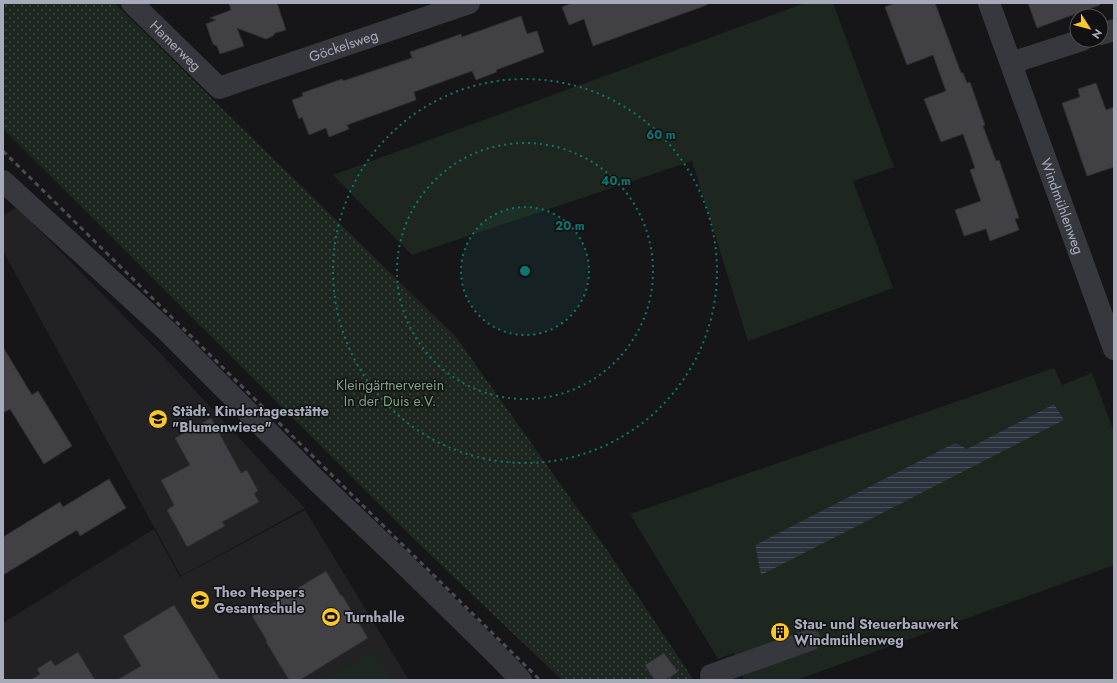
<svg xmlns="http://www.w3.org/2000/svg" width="1117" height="683" viewBox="0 0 1117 683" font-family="Jost,sans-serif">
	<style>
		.built { fill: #222225 }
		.grass { fill: #1e271f; fill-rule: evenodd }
		.garden { fill: url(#garden-dots) }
		.water { fill: url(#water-rules) }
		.building { fill: #404045; stroke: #303034 }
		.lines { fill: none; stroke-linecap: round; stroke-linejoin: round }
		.minor { stroke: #37373e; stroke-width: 22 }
		.rail { stroke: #4a4b53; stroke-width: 3; stroke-dasharray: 5 4; stroke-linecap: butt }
		.ring { fill: none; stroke: #0f766e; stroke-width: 2; stroke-dasharray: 2 4 }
		.labels { text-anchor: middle; stroke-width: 3; stroke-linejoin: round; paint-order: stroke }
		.street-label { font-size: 14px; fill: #a7abb9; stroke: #111113 }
		.park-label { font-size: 14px; fill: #7da583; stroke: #111113 }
		.poi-label { font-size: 14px; font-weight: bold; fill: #a7abb9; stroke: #111113; text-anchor: start }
		.centre { fill: #0f766e; stroke: #111113; stroke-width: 2 }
		.ring-label { font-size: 12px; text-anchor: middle; font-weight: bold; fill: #0f766e; stroke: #111113; stroke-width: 3; stroke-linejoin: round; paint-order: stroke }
	</style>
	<defs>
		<pattern id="garden-dots" width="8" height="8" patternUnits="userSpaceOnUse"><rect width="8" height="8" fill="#1e271f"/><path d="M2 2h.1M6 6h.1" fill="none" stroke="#3c443d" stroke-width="1.8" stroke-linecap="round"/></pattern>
		<pattern id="water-rules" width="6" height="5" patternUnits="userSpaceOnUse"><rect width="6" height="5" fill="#2b343d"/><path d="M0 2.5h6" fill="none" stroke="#474f57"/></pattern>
	</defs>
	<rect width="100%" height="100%" fill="#161618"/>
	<path class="built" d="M17,207L164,357L278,480L305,508L181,576L3,251V216Z
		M305,510L409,680H3V623L154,529L180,577Z"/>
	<path class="grass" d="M805,3H833L894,167L853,181L893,288L748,341L692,161L412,255L333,175Z
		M1054,368L1062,385L1092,373L1114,432V565L797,680H744L734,653L718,659L630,514ZM1054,404L1063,420L761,574L755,545L967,449Z
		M373,650L392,680H324Z"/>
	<path class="garden" d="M3,3H114L456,337L607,550L687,670L693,680H562L417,542L3,129Z"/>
	<path class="water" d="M1054,404L1064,420L761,575L755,545L955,443L967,449Z"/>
	<path class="building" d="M229,3H277L286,30L275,33L273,36L266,39L237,28L244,46L220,54L217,46L213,44L206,24L216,20L210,18L231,10Z
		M572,3H707V5L593,46L584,19L569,25L562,7Z
		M895,3H935L961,73H963L967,83L970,82L985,125L983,126L996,161L999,160L1019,218L1015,219L1019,230L990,241L986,229L964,236L955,210L981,201L970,170L975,168L963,134L941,142L924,99L946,91L933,55L907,65L885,7Z
		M1028,3H1100V5L1037,28Z
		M521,16L527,34L537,31L544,52L496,70L497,72L476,80L472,71L414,92L416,100L347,125L349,129L329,137L326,128L309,135L302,117L299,119L292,100L303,96L302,93L342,79L343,81L412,58L410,52L461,34L462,37Z
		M1096,83L1106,110L1114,107V167L1087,176L1062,103L1080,97L1078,89Z
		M3,347L32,395L38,391L72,446L44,464L10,409L3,413Z
		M211,418L241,473L247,470L258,491L254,493L259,502L222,522L225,526L187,547L167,510L174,505L161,480L190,465L175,438Z
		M109,479L126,508L80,536L77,530L3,575V537L60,502L63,507Z
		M326,571L341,596L342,595L368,638L300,680H289L266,642L267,641L252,616Z
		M174,605L220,680H117L141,666L123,636Z
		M78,652L95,680H31L40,674L37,669L51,660L55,666Z
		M664,653L678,672L666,680H654L645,665Z"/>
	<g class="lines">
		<g class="minor">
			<path id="s1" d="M132,3L219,88L469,3"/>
			<path id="s2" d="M989,3L1114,349"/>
			<path d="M1101,34L1114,30"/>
			<path d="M1011,63L1082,40"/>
			<path d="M3,181L168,332L317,481L398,558L499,657L521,680"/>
			<path d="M714,680L711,675L810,640"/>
		</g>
		<path class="rail" d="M3,151L540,680"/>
	</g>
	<circle cx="525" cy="271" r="64" fill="#0f766e" fill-opacity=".12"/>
	<g class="ring">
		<circle cx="525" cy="271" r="64"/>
		<circle cx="525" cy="271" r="128"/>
		<circle cx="525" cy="271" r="192"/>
	</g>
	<defs>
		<symbol id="school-disc" viewBox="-11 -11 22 22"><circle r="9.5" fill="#fec728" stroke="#111113"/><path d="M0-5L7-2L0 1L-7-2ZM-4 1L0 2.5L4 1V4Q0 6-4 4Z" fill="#111"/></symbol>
		<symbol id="stadium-disc" viewBox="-11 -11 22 22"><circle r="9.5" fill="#fec728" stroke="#111113"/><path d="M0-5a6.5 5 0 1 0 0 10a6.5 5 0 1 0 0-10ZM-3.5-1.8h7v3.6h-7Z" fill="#111"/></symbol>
		<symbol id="building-disc" viewBox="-11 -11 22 22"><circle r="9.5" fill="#fec728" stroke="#111113"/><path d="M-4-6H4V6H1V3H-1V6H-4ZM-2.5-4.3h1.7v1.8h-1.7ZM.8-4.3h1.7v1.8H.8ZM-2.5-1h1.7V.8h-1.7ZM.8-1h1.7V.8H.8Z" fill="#111"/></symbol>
	</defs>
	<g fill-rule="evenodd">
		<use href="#school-disc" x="147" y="408" width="22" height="22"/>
		<use href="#school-disc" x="189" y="589" width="22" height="22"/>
		<use href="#stadium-disc" x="320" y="606" width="22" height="22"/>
		<use href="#building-disc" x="769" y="621" width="22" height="22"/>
	</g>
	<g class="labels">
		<g class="street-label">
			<text dy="5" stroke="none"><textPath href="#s1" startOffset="61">Hamerweg</textPath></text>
			<text dy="5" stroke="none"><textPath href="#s1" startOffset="253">Göckelsweg</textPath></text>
			<text dy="5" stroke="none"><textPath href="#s2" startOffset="216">Windmühlenweg</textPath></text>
		</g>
		<g class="park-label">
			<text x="390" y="390">Kleingärtnerverein<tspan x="390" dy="16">In der Duis e.V.</tspan></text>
		</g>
		<g class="poi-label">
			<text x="172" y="416">Städt. Kindertagesstätte<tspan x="172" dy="16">"Blumenwiese"</tspan></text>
			<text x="214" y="597">Theo Hespers<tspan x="214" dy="16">Gesamtschule</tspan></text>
			<text x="345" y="622">Turnhalle</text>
			<text x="794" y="629">Stau- und Steuerbauwerk<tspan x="794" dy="16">Windmühlenweg</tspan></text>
		</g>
	</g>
	<circle cx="525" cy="271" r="6" class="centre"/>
	<g class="ring-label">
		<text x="661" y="139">60 m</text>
		<text x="616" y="185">40 m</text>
		<text x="570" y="230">20 m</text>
	</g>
	<rect width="1117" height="683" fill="none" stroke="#a7abb9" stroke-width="8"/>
	<g transform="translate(1089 28) rotate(126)"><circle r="19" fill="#111113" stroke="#4d4f55"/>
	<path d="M0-3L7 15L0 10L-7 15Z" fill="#fec728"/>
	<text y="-6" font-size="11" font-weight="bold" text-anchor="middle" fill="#a7abb9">N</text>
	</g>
</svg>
